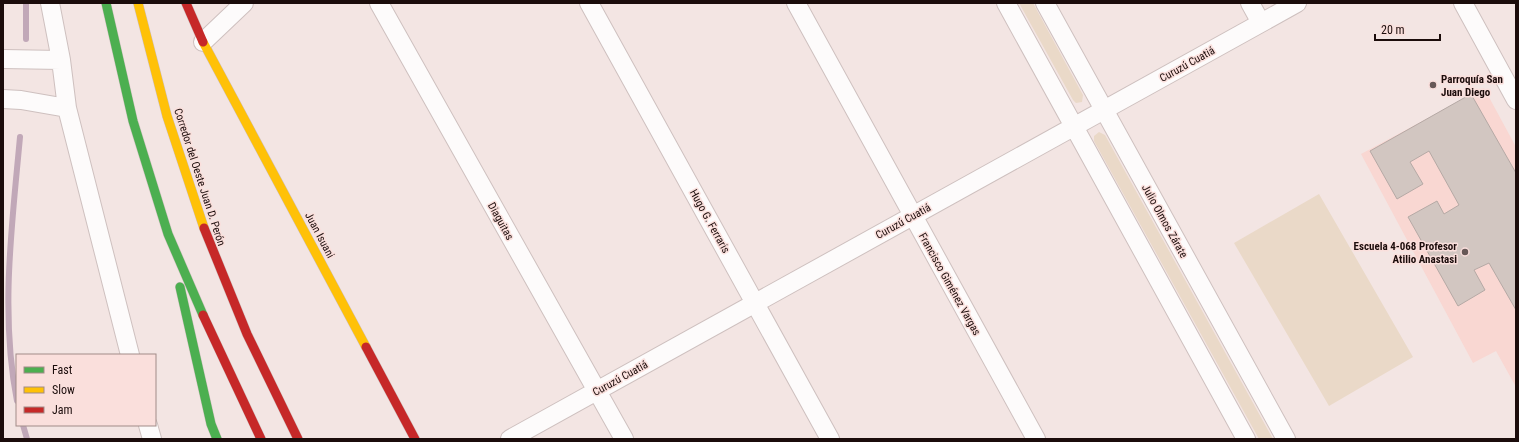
<svg xmlns="http://www.w3.org/2000/svg" width="1519" height="442" viewBox="0 0 1519 442" font-family="'Roboto Condensed',sans-serif">
	<style>
		.built { fill: #f9d7d2 }
		.green { fill: #ead9c8 }
		.lines { fill: none; stroke-linecap: round; stroke-linejoin: round }
		.stream { stroke: #c1a8b8; stroke-width: 6 }
		.building { fill: #d2c6c1; stroke: #b5a9a5 }
		.street-casing { stroke: #cec0bf; stroke-width: 20 }
		.fast-casing { stroke: #cec0bf; stroke-width: 10 }
		.slow-casing { stroke: #cec0bf; stroke-width: 10 }
		.jam-casing { stroke: #cec0bf; stroke-width: 10 }
		.street { stroke: #fdfbfb; stroke-width: 18 }
		.fast { stroke: #4caf50; stroke-width: 9 }
		.slow { stroke: #ffc107; stroke-width: 9 }
		.jam { stroke: #c62828; stroke-width: 9 }
		.poi-dot { fill: #675857; stroke: #fadfdc; stroke-width: 1.5 }
		.labels { text-anchor: middle; stroke-width: 3; stroke-linejoin: round; paint-order: stroke }
		.street-label { font-size: 11px; fill: #1b0c0b; stroke: #fadfdc }
		.poi-label { font-size: 11px; font-weight: bold; fill: #1b0c0b; stroke: #fadfdc; text-anchor: start }
	</style>
	<rect width="100%" height="100%" fill="#f3e5e3"/>
	<path class="built" d="M1484,88L1516,147V387L1496,351L1473,363L1361,154Z"/>
	<path class="green" d="M1019,3H1033L1083,95L1082,102L1076,103L1073,100Z
		M1099,132L1105,135L1273,439H1259L1094,141V136Z
		M1319,194L1413,357L1329,406L1234,243Z"/>
	<g class="lines">
		<path class="stream" d="M26,39V3
			M17,401C0,314 12,225 20,137
			M23,425L27,439"/>
	</g>
	<path class="building" d="M1471,94L1516,173V310L1489,263L1474,270L1485,290L1458,306L1408,217L1437,201L1444,214L1459,205L1429,151L1410,162L1423,184L1397,199L1370,151Z"/>
	<g class="lines">
		<defs>
			<path id="street" d="M50,3L61,60L67,108L130,355
				M379,3L624,439
				M589,3L830,439
				M796,3L1036,439
				M1006,3L1246,439
				M1045,3L1286,439
				M1250,3L1261,23
				M1463,3L1516,100
				M203,42L244,3
				M3,59L61,60
				M3,99L21,100L67,108
				M148,425L152,439
				M510,439L1297,3"/>
			<path id="fast" d="M106,3L133,121L168,234L203,315
				M180,287L211,424L217,439"/>
			<path id="slow" d="M138,3L167,116L204,228
				M203,42L366,347"/>
			<path id="jam" d="M186,3L203,42
				M204,228L247,334L298,439
				M203,315L261,439
				M366,347L415,439"/>
		</defs>
		<use href="#street" class="street-casing"/>
		<use href="#fast" class="fast-casing"/>
		<use href="#slow" class="slow-casing"/>
		<use href="#jam" class="jam-casing"/>
		<use href="#street" class="street"/>
		<use href="#fast" class="fast"/>
		<use href="#slow" class="slow"/>
		<use href="#jam" class="jam"/>
	</g>
	<g class="poi-dot">
		<circle cx="1433" cy="85" r="4"/>
		<circle cx="1465" cy="252" r="4"/>
	</g>
	<g class="labels">
		<g class="street-label">
			<text transform="translate(1187 64) rotate(-29)" y="4">Curuzú Cuatiá</text>
			<text transform="translate(200 177) rotate(72)" y="4">Corredor del Oeste Juan D. Perón</text>
			<text transform="translate(501 221) rotate(61)" y="4">Diaguitas</text>
			<text transform="translate(710 221) rotate(61)" y="4">Hugo G. Ferraris</text>
			<text transform="translate(903 221) rotate(-29)" y="4">Curuzú Cuatiá</text>
			<text transform="translate(1165 221) rotate(61)" y="4">Julio Olmos Zárate</text>
			<text transform="translate(320 235) rotate(62)" y="4">Juan Isuani</text>
			<text transform="translate(950 284) rotate(61)" y="4">Francisco Giménez Vargas</text>
			<text transform="translate(620 378) rotate(-29)" y="4">Curuzú Cuatiá</text>
		</g>
		<g class="poi-label">
			<text x="1441" y="83">Parroquía San<tspan x="1441" dy="13">Juan Diego</tspan></text>
			<text x="1457" y="250" text-anchor="end">Escuela 4-068 Profesor<tspan x="1457" dy="13">Atilio Anastasi</tspan></text>
		</g>
	</g>
	<rect width="1519" height="442" fill="none" stroke="#1b0c0b" stroke-width="8"/>
	<rect x="16" y="354" width="140" height="72" fill="#fadfdc" stroke="#a18b88"/>
	<rect x="24" y="367" width="20" height="6" fill="#4caf50" stroke="#a18b88"/>
	<text x="52" y="374" font-size="12" fill="#1b0c0b">Fast</text>
	<rect x="24" y="387" width="20" height="6" fill="#ffc107" stroke="#a18b88"/>
	<text x="52" y="394" font-size="12" fill="#1b0c0b">Slow</text>
	<rect x="24" y="407" width="20" height="6" fill="#c62828" stroke="#a18b88"/>
	<text x="52" y="414" font-size="12" fill="#1b0c0b">Jam</text>
	<path d="M1375 34v6h65v-6" fill="none" stroke="#1b0c0b" stroke-width="2"/>
	<text x="1381" y="34" font-size="12" fill="#1b0c0b" stroke="#fadfdc" stroke-width="3" paint-order="stroke">20 m</text>
</svg>
